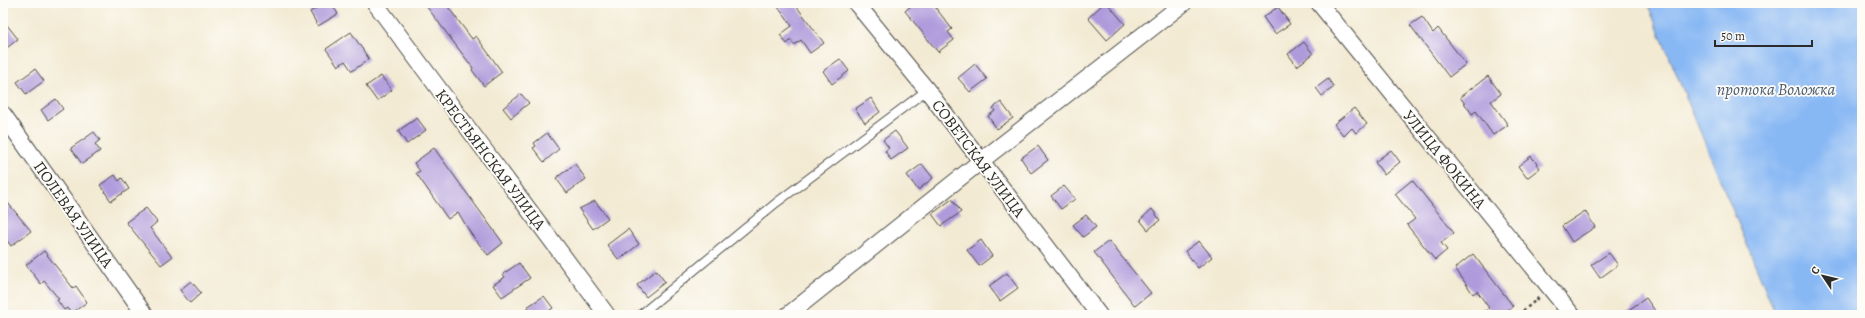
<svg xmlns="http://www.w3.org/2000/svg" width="1865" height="318" viewBox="0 0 1865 318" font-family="Alegreya,serif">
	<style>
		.water { fill: #88b8f4; stroke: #5a7290 }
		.building { fill: #af9adb }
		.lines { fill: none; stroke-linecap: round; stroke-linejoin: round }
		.service-casing { stroke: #494844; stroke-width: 10 }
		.minor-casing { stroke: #494844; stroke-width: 18 }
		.path { stroke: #494844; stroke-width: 2.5; stroke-dasharray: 3 3; stroke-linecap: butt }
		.service { stroke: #fff; stroke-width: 8 }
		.minor { stroke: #fff; stroke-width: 16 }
		.labels { text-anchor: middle; stroke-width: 3.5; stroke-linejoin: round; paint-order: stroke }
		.street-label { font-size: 16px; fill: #2b2b2b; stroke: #fdfcf7 }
		.water-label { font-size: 17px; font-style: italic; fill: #4c5c71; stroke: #fdfcf7 }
	</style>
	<rect width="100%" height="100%" fill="#fdfcf7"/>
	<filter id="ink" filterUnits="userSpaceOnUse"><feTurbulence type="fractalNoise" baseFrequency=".025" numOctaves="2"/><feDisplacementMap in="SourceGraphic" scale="8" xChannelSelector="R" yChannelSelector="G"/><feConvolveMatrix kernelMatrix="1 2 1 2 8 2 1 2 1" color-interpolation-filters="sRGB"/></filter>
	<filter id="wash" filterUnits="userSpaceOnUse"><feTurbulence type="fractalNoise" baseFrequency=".012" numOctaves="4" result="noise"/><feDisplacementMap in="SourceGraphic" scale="16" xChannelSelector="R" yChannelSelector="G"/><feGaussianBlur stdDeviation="0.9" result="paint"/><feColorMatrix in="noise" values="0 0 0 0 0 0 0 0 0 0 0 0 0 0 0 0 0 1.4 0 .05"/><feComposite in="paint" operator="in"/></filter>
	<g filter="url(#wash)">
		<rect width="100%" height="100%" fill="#f3ead3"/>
		<path class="water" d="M1647,3H1862V315H1776Z"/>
		<g id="blocks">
			<path class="building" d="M325,3H331L338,14L318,26L310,12Z
				M424,3H445L472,39L476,36L502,72L484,86L472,70L473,68Z
				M775,3H794L824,43L810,53L801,40L794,45L791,40L787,44L780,35L792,26Z
				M915,3H932L952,29L948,32L954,40L938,52L905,11Z
				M1104,3H1107L1125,24L1107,40L1088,18Z
				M1278,7L1290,24L1275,34L1263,17Z
				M1422,17L1433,33L1438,28L1466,64L1449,77L1410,25Z
				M3,20L18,39L3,51Z
				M351,32L369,59L352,71L345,61L338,66L326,49Z
				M1304,42L1313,54L1297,66L1288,54Z
				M840,59L849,71L832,84L823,71Z
				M975,64L987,79L970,92L958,78Z
				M35,69L44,81L26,94L17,82Z
				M381,76L392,90L377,101L366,86Z
				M1488,76L1501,94L1491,101L1508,125L1493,135L1476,111L1472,114L1460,97Z
				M1328,79L1334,87L1322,96L1316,88Z
				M521,94L529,103L511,118L503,108Z
				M871,98L880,112L865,123L855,109Z
				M56,99L63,109L48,120L41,110Z
				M1001,102L1013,118L997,129L988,116L995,111L993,108Z
				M1354,108L1367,124L1356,133L1352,128L1344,136L1334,124Z
				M417,118L426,130L407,144L398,131Z
				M895,131L908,148L891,160L885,151L889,148L883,140Z
				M94,132L100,140L95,144L100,151L82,164L71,148Z
				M547,133L559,149L544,162L533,148L536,146L534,143Z
				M1038,146L1048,160L1031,173L1021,158Z
				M434,148L503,243L488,255L471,234L458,212L448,219L416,173L420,171L414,163Z
				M1391,150L1400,162L1384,175L1375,162Z
				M1531,156L1540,168L1527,178L1518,166Z
				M575,164L586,179L567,193L556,178Z
				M922,164L933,178L918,190L907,175Z
				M115,175L119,181L122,178L129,189L111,201L100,185Z
				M1412,180L1454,233L1441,243L1447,250L1435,260L1407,225L1415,219L1395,194Z
				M1064,186L1075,199L1061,209L1051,196Z
				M3,197L31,231L11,246L3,235Z
				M952,199L961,212L941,226L932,214Z
				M595,201L608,218L593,229L579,209Z
				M146,208L157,222L150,228L172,257L161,265L126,222Z
				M1152,209L1160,220L1148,230L1140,220Z
				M1585,211L1595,227L1572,242L1562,226Z
				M1086,215L1096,227L1083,237L1073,225Z
				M628,229L639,244L619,260L607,245Z
				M981,240L992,256L979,266L967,250Z
				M1109,241L1151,293L1135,306L1094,252Z
				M1199,241L1212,257L1198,268L1185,251Z
				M44,251L73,288L76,286L87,302L71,314L67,308L64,310L57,300L59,299L44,281L41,284L26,265Z
				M1609,253L1618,265L1600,278L1591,265Z
				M1473,254L1513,306L1501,315H1479L1489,308L1477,291L1473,294L1455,268Z
				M519,263L530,278L502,297L493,285L505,277L503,274Z
				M656,270L665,282L646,297L637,285Z
				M1007,273L1018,288L1000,301L989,286Z
				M191,281L201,293L190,303L180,290Z
				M544,296L553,308L550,310L553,315H532L527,307Z
				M1646,298L1658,315H1621Z"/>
		</g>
	</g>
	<g filter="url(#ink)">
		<use href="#blocks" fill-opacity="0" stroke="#494844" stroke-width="1"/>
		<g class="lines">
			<defs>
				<path id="service" d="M640,315L776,203L927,90"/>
				<path id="minor" d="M375,3L607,315
					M856,3L927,90L1099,315
					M1319,3L1572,315
					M3,114L145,315
					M788,315L981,161L1184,3"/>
			</defs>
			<use href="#service" class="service-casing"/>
			<use href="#minor" class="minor-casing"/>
			<path class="path" d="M1518,315L1541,296"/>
			<use href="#service" class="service"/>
			<use href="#minor" class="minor"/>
		</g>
	</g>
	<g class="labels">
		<g class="street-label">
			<text transform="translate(979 158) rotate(53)" y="6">СОВЕТСКАЯ УЛИЦА</text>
			<text transform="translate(491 159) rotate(53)" y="6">КРЕСТЬЯНСКАЯ УЛИЦА</text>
			<text transform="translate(1445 159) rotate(51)" y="6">УЛИЦА ФОКИНА</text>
			<text transform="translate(74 214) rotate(55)" y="6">ПОЛЕВАЯ УЛИЦА</text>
		</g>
		<g class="water-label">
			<text x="1776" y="95">протока Воложка</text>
		</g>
	</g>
	<rect width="1865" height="318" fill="none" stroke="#fdfcf7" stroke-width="16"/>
	<g transform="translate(1823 276) rotate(305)" stroke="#fdfcf7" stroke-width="3" paint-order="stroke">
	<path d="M0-3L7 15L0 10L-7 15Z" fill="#2b2b2b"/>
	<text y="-6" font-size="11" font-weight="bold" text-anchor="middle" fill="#2b2b2b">С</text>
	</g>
	<path d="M1715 40v6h97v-6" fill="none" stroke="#2b2b2b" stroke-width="2"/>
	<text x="1721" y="40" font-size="12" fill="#2b2b2b" stroke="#fdfcf7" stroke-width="3" paint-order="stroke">50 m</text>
</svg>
